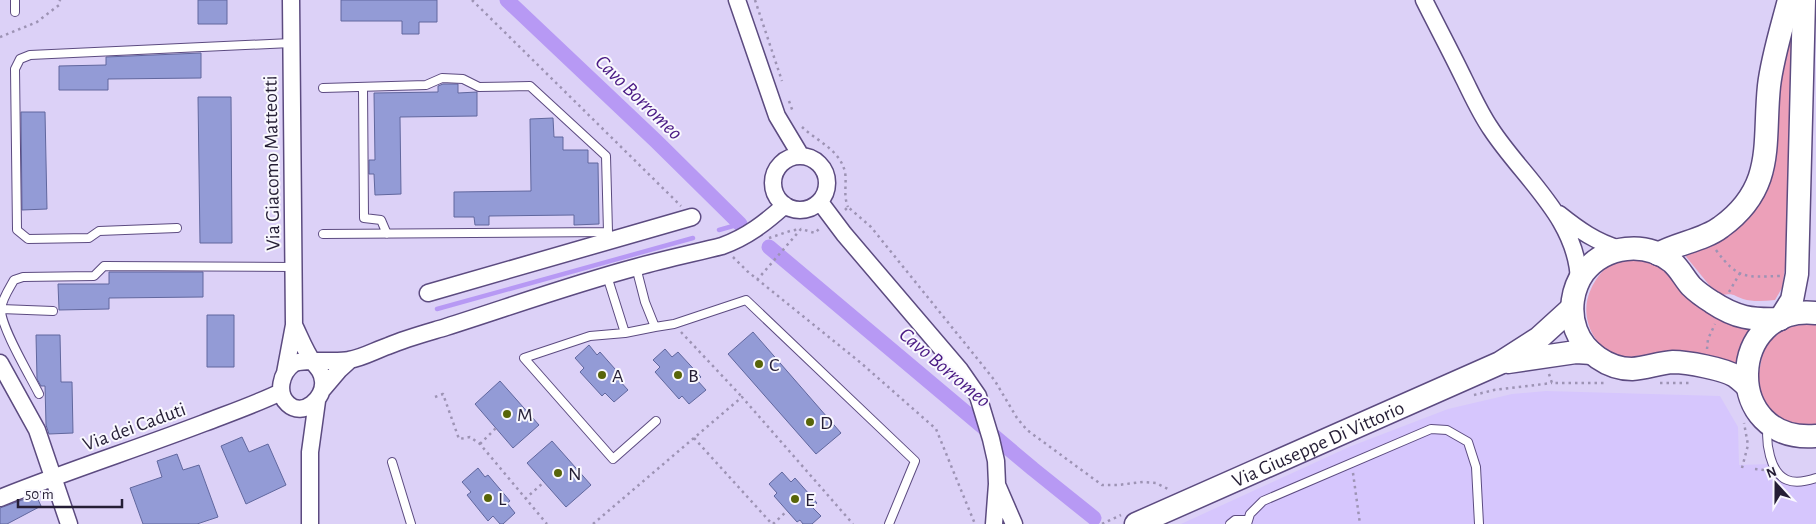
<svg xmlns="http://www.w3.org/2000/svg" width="1816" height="524" viewBox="0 0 1816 524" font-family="'Alegreya Sans',sans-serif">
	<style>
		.built { fill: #d6c6fd }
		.green { fill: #eca0b9 }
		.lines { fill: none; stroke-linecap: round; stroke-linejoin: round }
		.stream { stroke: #b799f4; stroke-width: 4.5 }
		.canal { stroke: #b799f4; stroke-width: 15 }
		.building { fill: #939bd6; stroke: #61679e }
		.lane-casing { stroke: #5c4b80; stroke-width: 10 }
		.street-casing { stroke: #5c4b80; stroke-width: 19 }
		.secondary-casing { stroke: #5c4b80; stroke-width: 25 }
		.path { stroke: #9d93b4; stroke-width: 2.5; stroke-dasharray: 2.5 4; stroke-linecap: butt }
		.lane { stroke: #fff; stroke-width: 8 }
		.street { stroke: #fff; stroke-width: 16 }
		.secondary { stroke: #fff; stroke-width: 22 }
		.poi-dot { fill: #586509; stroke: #f9f8fe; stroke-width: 2 }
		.labels { text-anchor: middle; stroke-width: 4; stroke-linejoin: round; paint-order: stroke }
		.street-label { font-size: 20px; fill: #251e35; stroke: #f9f8fe }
		.poi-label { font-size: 20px; fill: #251e35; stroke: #f9f8fe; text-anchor: start }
		.water-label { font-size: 21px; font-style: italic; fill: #4a1a84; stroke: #f9f8fe }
	</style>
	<rect width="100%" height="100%" fill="#dcd1f7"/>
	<path class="built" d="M1546,391L1720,396L1738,427L1739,465L1771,464L1790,480L1816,481V524H1181L1349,447L1448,409L1512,394Z"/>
	<path class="green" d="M1793,26L1795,29L1785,268L1782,288L1775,300C1764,301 1753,302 1743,299C1734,296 1734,293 1723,295L1710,286L1683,253L1704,245L1777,147L1780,84Z
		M1629,259L1651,261L1754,327C1743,339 1740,351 1737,367L1626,358C1621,356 1616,355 1611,352C1589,341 1580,311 1591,289C1595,280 1602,270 1610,265C1616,262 1623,261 1629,259Z
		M1816,324V427L1785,421L1771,411L1761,397L1757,381L1764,348L1775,335L1790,326Z"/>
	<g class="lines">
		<path class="stream" d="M719,230L740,224
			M437,309L693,238"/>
		<path class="canal" d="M507,0L656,141L740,224
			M769,247L1033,469L1094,518"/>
	</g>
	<path class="building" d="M198,0H227V24H198Z
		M341,0H437V22H419V34H402V21H341Z
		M201,53V78L108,79V90H59V66L106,65V57Z
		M443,84H458V93L477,92V116L400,117L401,194L375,195L374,174H369V160H375L374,93L438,92V86Z
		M198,97H231L232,243H200Z
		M21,112H45L47,209L22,210Z
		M553,118L554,137H563V150H588V163H598L599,224L574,225V215L489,216V225H475L474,217H454V192L531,191L530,119Z
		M109,272H203V297L109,298V309L59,310L58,284H109Z
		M207,315H234V367H207Z
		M753,332L841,433L816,454L728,354Z
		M36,335H60L61,382H72L73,433L49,434L46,425L45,386H41L37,379Z
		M589,345L597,355L600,352L623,378L619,380L628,390L614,402L605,393L602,396L580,372L584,368L575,358Z
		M665,349L672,357L678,352L701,377L697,380L706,390L689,404L682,396L679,399L655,372L660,367L653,360Z
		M500,381L539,425L513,448L475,404Z
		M242,437L249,452L268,444L286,485L246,504L221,446Z
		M552,441L591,485L566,507L527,463Z
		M177,454L183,470L199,465L218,517L197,524H143L130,488L162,477L157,461Z
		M478,468L485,477L488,475L510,501L507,503L515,513L503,524H500L493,516L488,521L467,495L471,492L462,482Z
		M782,472L791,482L795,478L817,503L812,507L821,516L812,524H803L800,520L797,522L774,496L777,493L769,484Z
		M36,495L41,506L7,524H0V508Z"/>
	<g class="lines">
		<defs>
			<path id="lane" d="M15,0V12
				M323,88L426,85L442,78L463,79L479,87L530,86L606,156L608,232L323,234
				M363,88L364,218L381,220L387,234
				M177,228L99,231L89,238L28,239L17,230L15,69L20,59L30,55L291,43
				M636,267L645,302L655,327L674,324L746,300L915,461L889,524
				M607,276L625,333L655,327
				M1,309L53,311
				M625,333L590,336L524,358L613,459L656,421
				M39,394C30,376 0,326 1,309C2,299 9,289 14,280L23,277L94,276L104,266L293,267
				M1768,424C1766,436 1767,445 1770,456C1777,482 1792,486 1816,478
				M392,462L411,524
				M1230,524L1235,520H1248
				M1247,524L1250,514L1263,501L1431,429L1447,430L1468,442L1476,467L1479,524"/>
			<path id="street" d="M737,0L777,116L801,156
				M1424,0C1437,26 1451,52 1464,79C1472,95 1480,113 1491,129C1523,178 1578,219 1579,282
				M773 183a27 27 0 1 1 54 0a27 27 0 1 1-54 0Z
				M820,202L844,234L960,370L978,396L991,439L996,461L997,484L994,524
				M1559,214C1579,230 1596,242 1620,249
				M428,293L692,217
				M294,325C300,337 305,351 313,362C318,368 322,372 323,381C325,398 303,418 288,404C276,393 281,373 293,364C302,358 336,363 349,360C362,358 376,350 388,346C407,338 426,333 446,327C509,307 573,284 637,267C665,259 694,253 722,246C747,237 765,223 785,205
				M0,363L37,430L69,524
				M285,373L294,325L291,0
				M322,390L339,370L350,360
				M998,487L1014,524
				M0,498C67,471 136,449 204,423C230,413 256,404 281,392
				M310,524V452L317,401"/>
			<g id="secondary">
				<path d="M1658,254C1678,243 1704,240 1721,227C1776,187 1763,143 1769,86C1772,59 1782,27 1789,0"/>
				<path d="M1816,313C1727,303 1721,444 1816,436"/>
				<path d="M1780,319L1792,300L1797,274L1804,0"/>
				<path d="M1508,362L1576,352L1592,353"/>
				<path d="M1747,386C1743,383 1740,379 1735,376C1724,369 1687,362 1673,362C1659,363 1646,368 1632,369C1608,369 1584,352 1576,330C1569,311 1572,289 1584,272C1606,245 1645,241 1672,262C1680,269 1684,278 1691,286C1697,292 1704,297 1712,302C1736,318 1752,320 1780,319"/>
				<path id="s1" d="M1136,524L1500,363L1539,338L1572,308"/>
			</g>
		</defs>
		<use href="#lane" class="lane-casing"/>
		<use href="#street" class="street-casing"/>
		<use href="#secondary" class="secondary-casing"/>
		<path class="path" d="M472,0L681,206
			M755,0L782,81
			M0,37L37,22L59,5L60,0
			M789,101L793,112
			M802,127C817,141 840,150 845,172C847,184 843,195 848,207
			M845,210L848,207L871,227L980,362L995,381L1017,418L1027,430L1102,485H1118L1143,482L1156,483L1170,490
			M769,238L790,231L800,229
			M1716,250C1738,280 1746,277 1780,276
			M733,257L747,271L861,363L936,429L975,524
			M757,280L801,229L815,233L820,228
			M1729,292L1740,273
			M681,332L742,397
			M1707,349L1708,339L1715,324
			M1549,374L1552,383H1607
			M1660,383H1690
			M1474,395L1494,390L1552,383
			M435,397L443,394L459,439L470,437L480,444L547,524
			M694,438L772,524
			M480,444L496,428
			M1742,468L1748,445L1744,423
			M1755,469L1764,470
			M1353,473L1360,524
			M525,499L544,482
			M593,524L742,397L853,524
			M773,524L787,511
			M1102,524L1121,515"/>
		<use href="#lane" class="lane"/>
		<use href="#street" class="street"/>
		<use href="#secondary" class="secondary"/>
	</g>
	<g class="poi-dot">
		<circle cx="759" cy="364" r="5"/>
		<circle cx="602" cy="375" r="5"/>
		<circle cx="678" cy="375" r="5"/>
		<circle cx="507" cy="414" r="5"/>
		<circle cx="810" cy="422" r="5"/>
		<circle cx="558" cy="473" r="5"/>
		<circle cx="488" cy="498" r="5"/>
		<circle cx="795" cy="499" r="5"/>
	</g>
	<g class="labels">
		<g class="street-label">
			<text transform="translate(271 163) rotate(-91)" y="7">Via Giacomo Matteotti</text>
			<text transform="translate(134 426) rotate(-20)" y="7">Via dei Caduti</text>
			<text dy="7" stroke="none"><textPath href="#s1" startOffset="199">Via Giuseppe Di Vittorio</textPath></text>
		</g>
		<g class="poi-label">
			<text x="769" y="371">C</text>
			<text x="612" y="382">A</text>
			<text x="688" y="382">B</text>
			<text x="517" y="421">M</text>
			<text x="820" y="429">D</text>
			<text x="568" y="480">N</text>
			<text x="498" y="505">L</text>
			<text x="805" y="506">E</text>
		</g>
		<g class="water-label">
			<text transform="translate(639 97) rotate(44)" y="7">Cavo Borromeo</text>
			<text transform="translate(945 367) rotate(40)" y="7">Cavo Borromeo</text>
		</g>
	</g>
	<g transform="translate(1776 484) rotate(339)" stroke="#f9f8fe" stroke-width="4" paint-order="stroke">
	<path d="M0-4L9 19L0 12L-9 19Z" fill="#251e35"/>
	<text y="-8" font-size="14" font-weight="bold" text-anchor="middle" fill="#251e35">N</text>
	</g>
	<path d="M18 499v8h104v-8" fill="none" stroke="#251e35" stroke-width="2.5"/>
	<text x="25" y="499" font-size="15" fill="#251e35" stroke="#f9f8fe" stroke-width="4" paint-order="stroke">50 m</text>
</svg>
